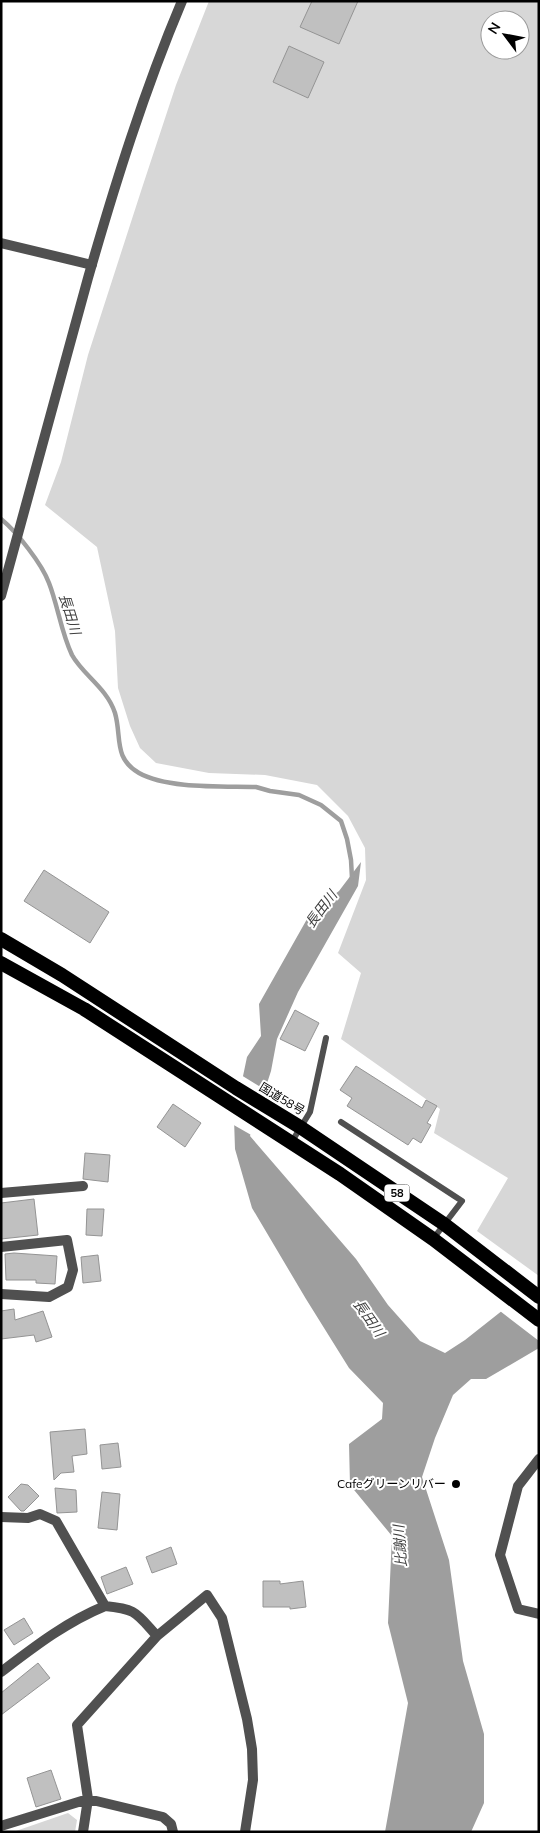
<svg xmlns="http://www.w3.org/2000/svg" width="540" height="1833" viewBox="0 0 540 1833" font-family="Mulish,'Noto Sans JP',sans-serif">
	<style>
		.green { fill: #d7d7d7; fill-rule: evenodd }
		.water { fill: #9e9e9e }
		.pier { fill: #fff }
		.lines { fill: none; stroke-linecap: round; stroke-linejoin: round }
		.stream { stroke: #9e9e9e; stroke-width: 4.5 }
		.building { fill: #c0c0c0; stroke: #949494 }
		.service { stroke: #505050; stroke-width: 6 }
		.minor { stroke: #505050; stroke-width: 10 }
		.tertiary { stroke: #505050; stroke-width: 10 }
		.trunk { stroke: #000; stroke-width: 14 }
		.poi-dot { fill: #000; stroke: #fff; stroke-width: 2 }
		.labels { text-anchor: middle; stroke-width: 4; stroke-linejoin: round; paint-order: stroke }
		.shield { fill: #fff; stroke: #4c4c4c; stroke-width: 1 }
		.shield-label { font-size: 11px; font-weight: bold; fill: #000 }
		.street-label { font-size: 12px; fill: #000; stroke: #fff }
		.poi-label { font-size: 12px; fill: #000; stroke: #fff; text-anchor: end }
		.water-label { font-size: 14px; font-style: italic; fill: #3f3f3f; stroke: #fff }
	</style>
	<rect width="100%" height="100%" fill="#fff"/>
	<path class="green" d="M209,1H539V1276L477,1231L508,1178L434,1133L440,1109L341,1039L361,973L338,953L366,880L365,848L348,816L317,785L265,775L209,773L156,763L140,748L130,726L118,688L115,631L97,547L45,505L61,462L88,355L142,188L176,85ZM490,20H520V50H490Z
		M68,1813L77,1820L75,1832H13Z"/>
	<path class="water" d="M361,862L358,886L298,992L277,1039L271,1071L250,1136L356,1259L388,1305L420,1341L445,1353L465,1340L503,1310L539,1297V1348L486,1379H471L453,1395L435,1438L422,1477L449,1560L463,1661L484,1734V1803L471,1832H385L408,1703L388,1623L392,1536L350,1485L349,1444L382,1419L383,1403L349,1368L306,1299L252,1208L235,1149L234,1119L247,1057L261,1036L259,1004L311,912L339,891Z"/>
	<path class="pier" d="M241,1075L267,1091L253,1136L232,1124Z
		M539,1294V1341L500,1311L503,1307Z"/>
	<g class="lines">
		<path class="stream" d="M1,519C17,532 42,564 49,583C58,606 61,632 72,655C83,675 107,688 115,713C122,737 113,758 139,773C167,789 223,786 256,787L270,791L299,795L321,805L341,821L347,839L351,860L352,878"/>
	</g>
	<path class="building" d="M312,1H358L339,44L300,27Z
		M289,46L324,62L308,98L273,82Z
		M44,870L109,912L90,943L24,901Z
		M295,1010L319,1023L305,1051L280,1039Z
		M356,1066L422,1108L426,1100L437,1106L427,1123L431,1125L421,1143L413,1138L408,1145L347,1106L352,1098L340,1090Z
		M173,1104L201,1123L185,1147L157,1127Z
		M85,1153L110,1155L108,1182L83,1179Z
		M34,1199L38,1235L1,1239V1203Z
		M87,1209H104L102,1236L86,1235Z
		M14,1253L57,1256L55,1284L36,1283V1280H6L5,1254Z
		M98,1255L101,1281L83,1283L81,1257Z
		M14,1309L15,1320L43,1311L52,1337L36,1342L34,1335L1,1339V1311Z
		M85,1429L87,1454L72,1456L74,1472L61,1473L54,1480L50,1432Z
		M118,1443L121,1467L102,1469L100,1445Z
		M21,1484L28,1485L39,1496L24,1511H21L8,1497Z
		M55,1488L76,1490L77,1512L57,1513Z
		M102,1492L120,1494L117,1530L98,1528Z
		M171,1547L177,1564L152,1573L146,1557Z
		M126,1567L133,1584L107,1594L101,1577Z
		M263,1581H280V1584L303,1581L306,1607L290,1609V1607H263Z
		M24,1618L33,1633L14,1645L4,1630Z
		M38,1663L50,1678L1,1715V1693Z
		M51,1770L61,1799L36,1807L27,1778Z"/>
	<g class="lines">
		<path class="service" d="M341,1122L462,1201L433,1239
			M291,1143L310,1112L326,1038"/>
		<path class="minor" d="M1,1193L83,1186
			M1,1247L67,1240L73,1270L68,1287L49,1297L1,1294
			M539,1459L518,1486L500,1555L518,1609L539,1614
			M1,1517L28,1518L40,1514L56,1521L105,1606C137,1609 136,1613 157,1636
			M1,1672C34,1647 66,1622 105,1606
			M1,1826L88,1799L163,1817L171,1824L173,1832
			M83,1832L88,1799L77,1725L157,1636L207,1595L222,1618L247,1719L252,1749L253,1780L245,1832"/>
		<path class="tertiary" d="M1,243L92,265
			M1,596C29,490 58,384 88,278C115,184 144,91 182,1"/>
		<path class="trunk" d="M1,939L62,975L236,1088L300,1127L444,1224L539,1297
			M1,963L84,1009L340,1174L433,1239L539,1320"/>
	</g>
	<circle class="poi-dot" cx="456" cy="1484" r="5"/>
	<g class="labels">
		<rect class="shield" x="384.5" y="1184.5" width="25" height="17" rx="4"/>
		<g class="shield-label">
			<text x="397" y="1197">58</text>
		</g>
		<g class="street-label">
			<text transform="translate(282 1099) rotate(31)" y="4">国道58号</text>
		</g>
		<g class="poi-label">
			<text x="446" y="1488">Cafeグリーンリバー</text>
		</g>
		<g class="water-label">
			<text transform="translate(70 614) rotate(73)" y="5">長田川</text>
			<text transform="translate(321 909) rotate(-53)" y="5">長田川</text>
			<text transform="translate(369 1318) rotate(55)" y="5">長田川</text>
			<text transform="translate(400 1546) rotate(-94)" y="5">比謝川</text>
		</g>
	</g>
	<rect width="540" height="1833" fill="none" stroke="#000000" stroke-width="5"/>
	<g transform="translate(505 35) rotate(302)"><circle r="24" fill="#ffffff" stroke="#999999"/>
	<path d="M0-4L9 19L0 12L-9 19Z" fill="#000000"/>
	<text y="-8" font-size="14" font-weight="bold" text-anchor="middle" fill="#000000">N</text>
	</g>
</svg>
